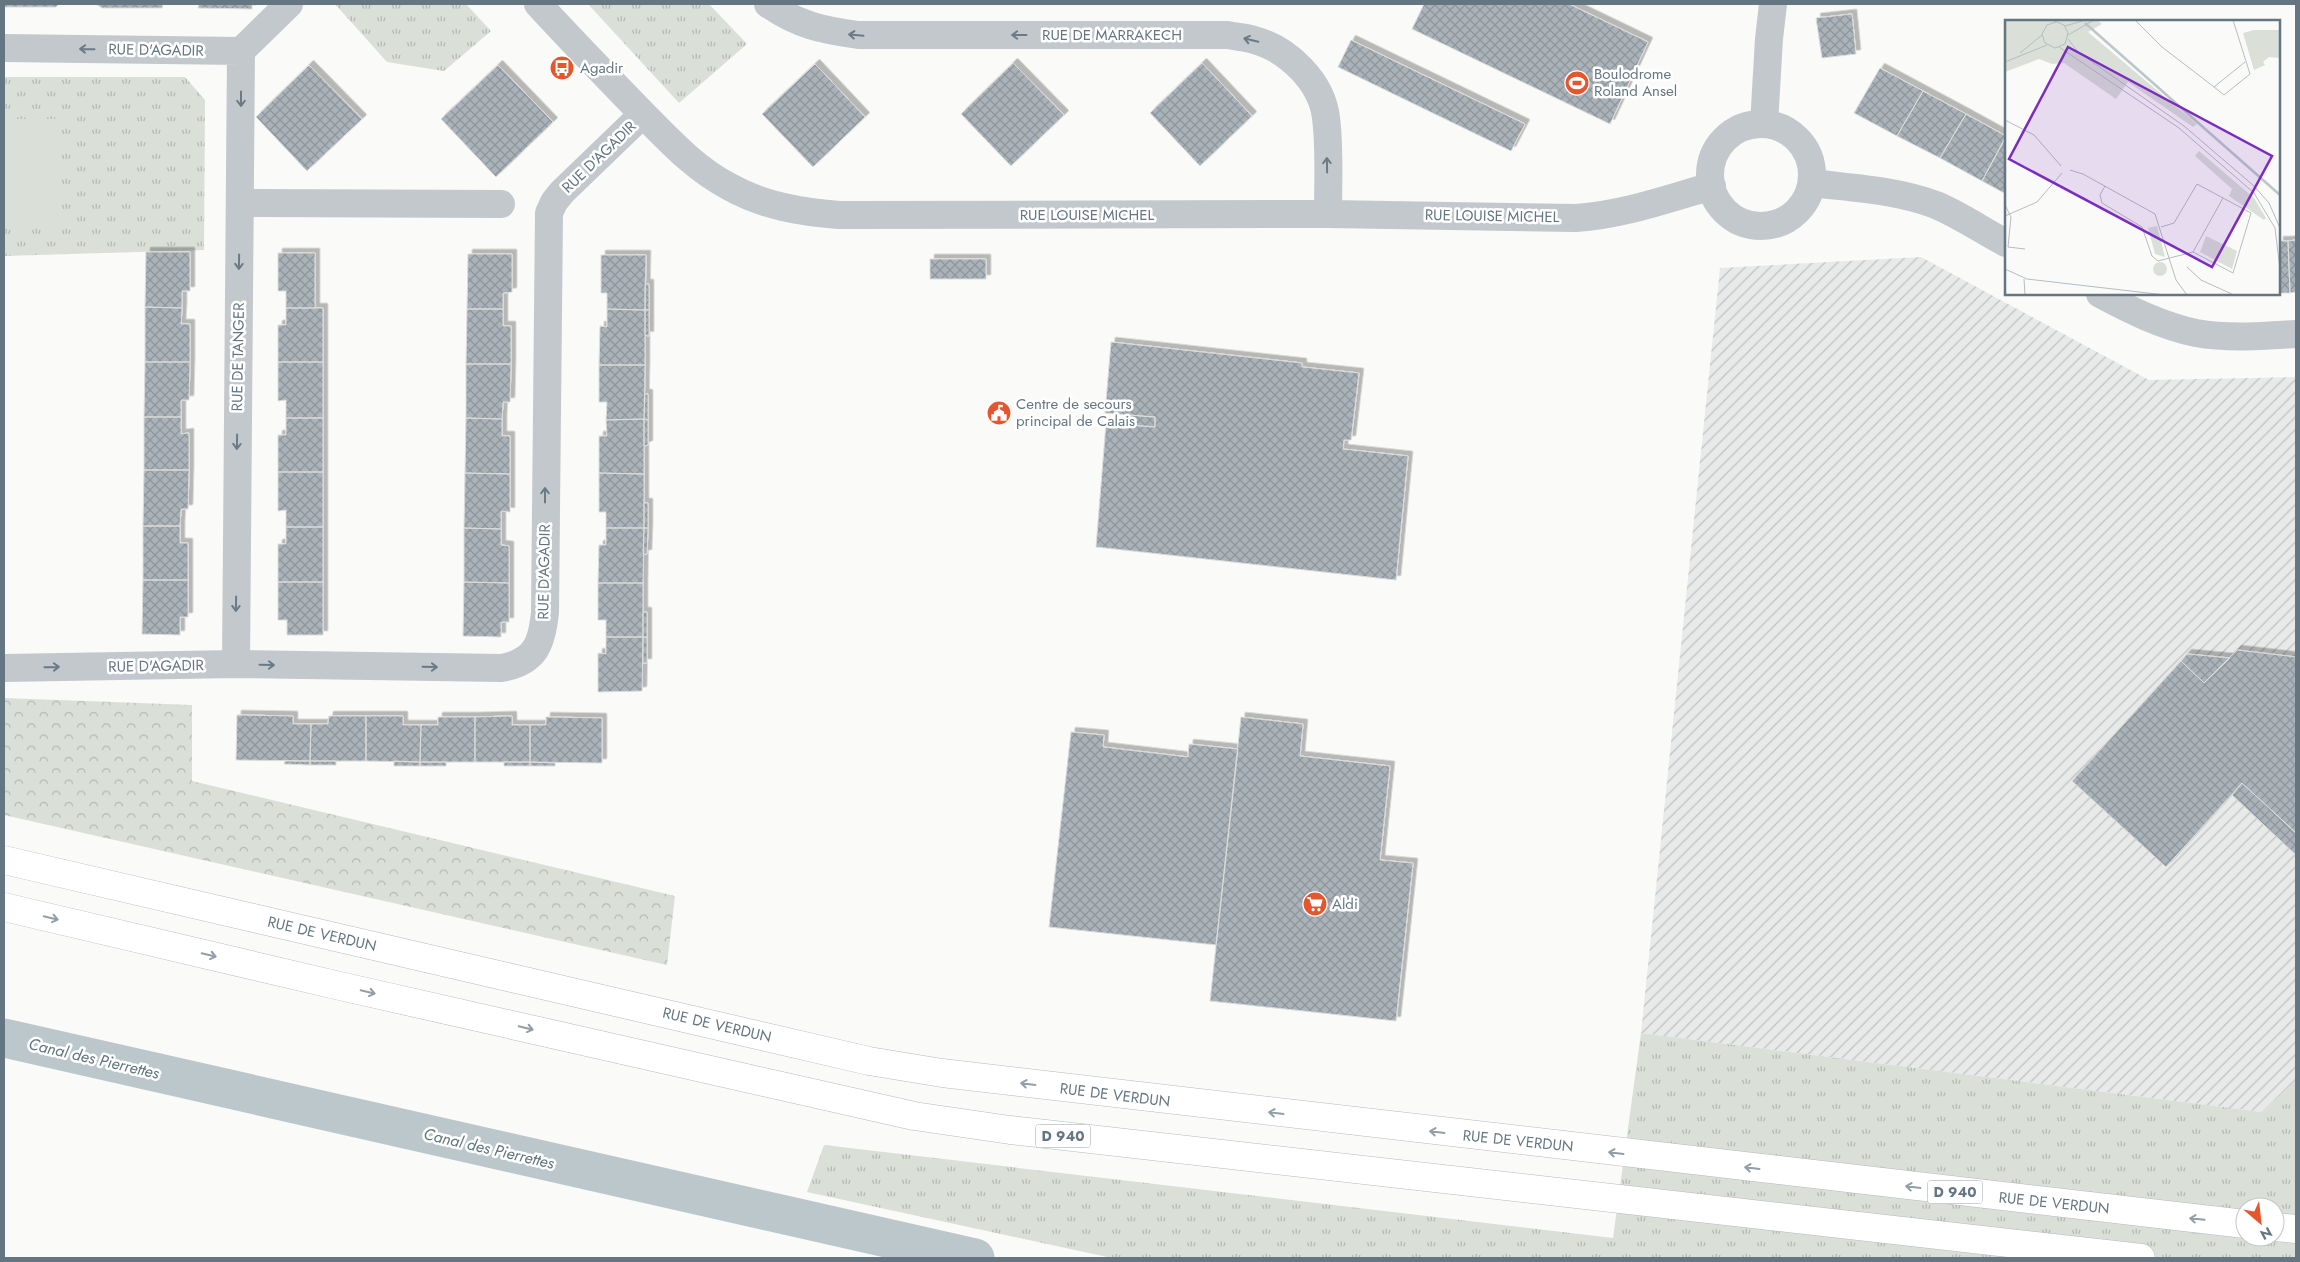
<svg xmlns="http://www.w3.org/2000/svg" width="2300" height="1262" viewBox="0 0 2300 1262" font-family="Jost,sans-serif">
	<style>
		.industrial { fill: url(#industrial-furrows) }
		.grass { fill: url(#grass-tufts); fill-rule: evenodd }
		.forest { fill: url(#forest-crowns) }
		.garden { fill: #dadfd7 }
		.lines { fill: none; stroke-linecap: round; stroke-linejoin: round }
		.canal { stroke: #bbc7cb; stroke-width: 39 }
		.building { fill: url(#building-cross-hatch); stroke: #dcdcda; filter: url(#shadow) }
		.major-casing { stroke: #b5babe; stroke-width: 29 }
		.minor { stroke: #c3c8cc; stroke-width: 28 }
		.major { stroke: #fff; stroke-width: 28 }
		.oneway { stroke: #6a7a87 }
		.oneway2 { stroke: #939fa8 }
		.labels { text-anchor: middle; stroke-width: 5; stroke-linejoin: round; paint-order: stroke }
		.shield { fill: #fff; stroke: #939fa8; stroke-width: 1 }
		.shield-label { font-size: 14px; font-weight: bold; fill: #657683 }
		.street-label { font-size: 15px; fill: #657683; stroke: #fff }
		.poi-label { font-size: 15px; fill: #657683; stroke: #fff; text-anchor: start }
		.water-label { font-size: 16px; font-style: italic; fill: #60757c; stroke: #fff }
		.inset-river { fill: none; stroke: #bbc7cb; stroke-width: 2.5 }
		.inset-road { fill: none; stroke: #b5bdc2; stroke-width: 1 }
		.view { fill: #7b2cbf; fill-opacity: 0.15; stroke: #7b2cbf; stroke-width: 2.5 }
		.inset-edge { fill: none; stroke: #657683; stroke-width: 2.5 }
	</style>
	<defs>
		<pattern id="industrial-furrows" width="10" height="10" patternUnits="userSpaceOnUse" patternTransform="scale(1.25)"><rect width="10" height="10" fill="#e8e9e9"/><path d="M-1 1l2-2M0 10L10 0M9 11l2-2" fill="none" stroke="#c0c1c2"/></pattern>
		<pattern id="grass-tufts" width="24" height="20" patternUnits="userSpaceOnUse" patternTransform="scale(1.25)"><rect width="24" height="20" fill="#dadfd7"/><path d="M3 7l-1-3M5 7V3M7 7l1-3M15 17l-1-3M17 17v-4M19 17l1-3" fill="none" stroke="#b4b9b4"/></pattern>
		<pattern id="forest-crowns" width="20" height="18" patternUnits="userSpaceOnUse" patternTransform="scale(1.25)"><rect width="20" height="18" fill="#dadfd7"/><path d="M2 6a3 3 0 1 1 6 0M12 15a3 3 0 1 1 6 0" fill="none" stroke="#b4b9b4"/></pattern>
		<pattern id="building-cross-hatch" width="8" height="8" patternUnits="userSpaceOnUse" patternTransform="scale(1.25)"><rect width="8" height="8" fill="#aab3b9"/><path d="M0 0l8 8M0 8l8-8" fill="none" stroke="#8e969c"/></pattern>
		<filter id="shadow"><feDropShadow dx="4.5" dy="-4.5" stdDeviation="0" flood-color="#0004"/></filter>
	</defs>
	<rect width="100%" height="100%" fill="#fafaf8"/>
	<path class="industrial" d="M1921,257L2149,380L2296,377V1081L2262,1112L1641,1033L1720,268Z"/>
	<path class="grass" d="M335,4H466L491,31L444,71L387,62Z
		M588,4H709L747,44L679,103Z
		M4,77H185L205,100L204,250L4,256Z
		M1641,1033L2262,1112L2296,1081V1258H1112L807,1192L824,1145L1613,1238ZM2245,1207H2275V1237H2245Z"/>
	<path class="forest" d="M4,698L192,705V781L675,896L667,965L4,815Z"/>
	<path class="garden" d="M4,119H56L57,224H4Z"/>
	<g class="lines">
		<path class="canal" d="M4,1038L975,1258"/>
	</g>
	<path class="building" d="M4,4H59L56,7H4Z
		M96,4H163L162,8H102Z
		M199,4H252V9L198,8Z
		M1424,4H1569L1648,42L1610,124L1412,29Z
		M1852,14L1856,54L1822,58L1816,18Z
		M1351,40L1525,124L1511,151L1338,67Z
		M1013,63L1064,115L1011,166L961,114Z
		M1202,63L1252,116L1200,166L1150,113Z
		M815,64L865,117L813,167L762,114Z
		M309,65L362,119L307,171L256,117Z
		M498,65L553,122L496,177L441,119Z
		M1880,68L1923,91L1897,136L1854,113Z
		M1923,91L1966,114L1940,158L1897,136Z
		M1966,114L2006,136L1982,181L1940,158Z
		M2006,137V194L1982,181Z
		M2296,240V292L2290,293L2288,241Z
		M2279,241H2288L2290,293H2279Z
		M146,252H190V291H182V308L145,307Z
		M278,253H315V308H286V291H278Z
		M468,254H512V292L503,293V309H467Z
		M601,255H646L645,310L607,309V293H601Z
		M930,259H986V279H930Z
		M645,284H649V310H645Z
		M145,307L182,308L181,324H190V362H145Z
		M286,308H323V362H278V325H286Z
		M467,309H503V326H511V364H466Z
		M607,309L645,310V365H599L600,326L607,327Z
		M645,310H649V336L645,335Z
		M1111,342L1302,363V367L1359,373L1351,440H1344L1343,449L1408,456L1396,580L1096,547L1106,423L1155,427V417L1105,413Z
		M145,362H190L189,400H181V417H144Z
		M278,362H323V418H286V400L278,401Z
		M466,364H511L510,402H503L502,419L466,418Z
		M599,365H645L644,419L606,420L607,402H599Z
		M645,394H648V420L644,419Z
		M1128,415L1155,417V427L1128,425Z
		M144,417H181V434L189,433V470H144Z
		M286,418H323V472H278V435H286Z
		M466,418L502,419V436H510V474L465,473Z
		M644,419L648,420V445L644,446Z
		M644,419V474L599,473V436H607L606,420Z
		M144,470H189L188,509H181L180,526H143Z
		M278,472H323V527H286V510L278,511Z
		M465,473L510,474V512L501,511V529L464,528Z
		M599,473L644,474V528H606V512H599Z
		M644,503H648V528H644Z
		M143,526H180V543H188V580H143Z
		M286,527H323V582H278V544H286Z
		M464,528L501,529V545L509,546V583L464,582Z
		M606,528H644L643,583H598L599,545H606Z
		M644,528H648L647,554H643Z
		M143,580H188V617H180V635L142,634Z
		M278,582H323V635H287V620H278Z
		M464,582L509,583V622H501V637L463,636Z
		M598,583H643V637H606V620H598Z
		M643,612H647V637H643Z
		M606,637H643L642,691L598,692V653L606,654Z
		M643,637H647V663H643Z
		M2237,650L2296,657V833L2242,783L2166,867L2072,781L2181,661L2204,683Z
		M2187,654L2230,658L2204,683L2181,661Z
		M237,715L293,716V724H311L310,761L236,760Z
		M329,716H366V761H310L311,724H328Z
		M366,716H403V725H421L420,762L366,761Z
		M512,716V725H530V762H475V717Z
		M438,717H475V762H420L421,725H438Z
		M546,717L602,718V763L530,762V725H546Z
		M1241,717L1303,724L1300,756L1390,766L1380,860L1413,863L1396,1021L1210,1001Z
		M1071,732L1104,735L1103,747L1188,757L1189,744L1238,749L1216,945L1049,927Z
		M285,761H310V765L284,764Z
		M310,761H336V765H310Z
		M394,761L420,762V766H394Z
		M420,762H446V766H420Z
		M504,762H530V766H504Z
		M530,762L555,763V766H530Z
		M2242,783L2296,833V855L2232,795Z"/>
	<g class="lines">
		<defs>
			<path id="major" d="M4,860L869,1061L942,1073L2245,1224
				M4,907L340,986L914,1116L1010,1130L2141,1258
				M2275,1227L2296,1229"/>
		</defs>
		<use href="#major" class="major-casing"/>
		<path class="minor" d="M538,4C572,41 607,77 643,114C670,141 695,169 730,187C764,206 801,212 839,215L1328,214L1576,218C1622,215 1668,199 1712,186
			M768,4C798,25 822,30 858,35H1228C1236,37 1246,37 1254,40C1288,49 1322,82 1326,118C1330,149 1328,182 1328,214
			M4,48L241,51L289,4
			M1764,124L1769,39L1773,4
			M1710 175a51 51 0 1 1 102 0a51 51 0 1 1-102 0Z
			M1812,183C1852,188 1897,190 1936,205C1960,215 1983,231 2006,243
			M240,203L501,204
			M2100,294C2130,310 2162,326 2196,333C2229,339 2263,336 2296,334
			M236,664L241,51
			M4,668L236,664L501,668C536,662 542,643 545,612L549,213L554,202L562,192L643,114"/>
		<use href="#major" class="major"/>
	</g>
	<defs><path id="oneway-shaft" d="M-6 0H5M1.5-3L5.5 0L1.5 3" fill="none" stroke-width="1.6" stroke-linecap="round" stroke-linejoin="round" transform="scale(1.25)"/></defs>
	<g class="oneway">
		<use href="#oneway-shaft" transform="translate(856 35) rotate(-175)"/>
		<use href="#oneway-shaft" transform="translate(1019 35) rotate(180)"/>
		<use href="#oneway-shaft" transform="translate(1251 40) rotate(-167)"/>
		<use href="#oneway-shaft" transform="translate(87 49) rotate(-179)"/>
		<use href="#oneway-shaft" transform="translate(241 99) rotate(90)"/>
		<use href="#oneway-shaft" transform="translate(1327 165) rotate(-91)"/>
		<use href="#oneway-shaft" transform="translate(239 262) rotate(91)"/>
		<use href="#oneway-shaft" transform="translate(237 442) rotate(91)"/>
		<use href="#oneway-shaft" transform="translate(545 495) rotate(-90)"/>
		<use href="#oneway-shaft" transform="translate(236 604) rotate(91)"/>
		<use href="#oneway-shaft" transform="translate(267 665) rotate(1)"/>
		<use href="#oneway-shaft" transform="translate(52 667) rotate(-1)"/>
		<use href="#oneway-shaft" transform="translate(430 667) rotate(1)"/>
	</g>
	<g class="oneway2">
		<use href="#oneway-shaft" transform="translate(51 918) rotate(13)"/>
		<use href="#oneway-shaft" transform="translate(209 955) rotate(13)"/>
		<use href="#oneway-shaft" transform="translate(368 992) rotate(13)"/>
		<use href="#oneway-shaft" transform="translate(526 1028) rotate(13)"/>
		<use href="#oneway-shaft" transform="translate(1028 1084) rotate(-173)"/>
		<use href="#oneway-shaft" transform="translate(1276 1113) rotate(-173)"/>
		<use href="#oneway-shaft" transform="translate(1437 1132) rotate(-173)"/>
		<use href="#oneway-shaft" transform="translate(1616 1153) rotate(-173)"/>
		<use href="#oneway-shaft" transform="translate(1752 1168) rotate(-173)"/>
		<use href="#oneway-shaft" transform="translate(1913 1187) rotate(-173)"/>
		<use href="#oneway-shaft" transform="translate(2197 1219) rotate(-174)"/>
	</g>
	<defs>
		<symbol id="bus-disc" viewBox="-11 -11 22 22"><circle r="9.5" fill="#e4572e" stroke="#fff"/><path d="M-5-6H5V4H4V6H2V4H-2V6H-4V4H-5ZM-3.5-4V0h7V-4ZM-3.5 1.2v1.5H-2V1.2ZM2 1.2v1.5H3.5V1.2Z" fill="#fff"/></symbol>
		<symbol id="stadium-disc" viewBox="-11 -11 22 22"><circle r="9.5" fill="#e4572e" stroke="#fff"/><path d="M0-5a6.5 5 0 1 0 0 10a6.5 5 0 1 0 0-10ZM-3.5-1.8h7v3.6h-7Z" fill="#fff"/></symbol>
		<symbol id="civic-disc" viewBox="-11 -11 22 22"><circle r="9.5" fill="#e4572e" stroke="#fff"/><path d="M-.6-6.5H3V-4.5H.6V-3L4-1V1h2V6H-6V1h2V-1L-.6-3ZM-1.2 2.5V6h2.4V2.5Z" fill="#fff"/></symbol>
		<symbol id="supermarket-disc" viewBox="-11 -11 22 22"><circle r="9.5" fill="#e4572e" stroke="#fff"/><path d="M-6-5.5h2.5l.6 2H6L4.5 2H-2.5L-4.4-4H-6ZM-1.5 3.2a1.3 1.3 0 1 0 .1 0ZM3 3.2a1.3 1.3 0 1 0 .1 0Z" fill="#fff"/></symbol>
	</defs>
	<g fill-rule="evenodd">
		<use href="#bus-disc" x="548" y="54" width="28" height="28"/>
		<use href="#stadium-disc" x="1563" y="69" width="28" height="28"/>
		<use href="#civic-disc" x="985" y="399" width="28" height="28"/>
		<use href="#supermarket-disc" x="1301" y="890" width="28" height="28"/>
	</g>
	<g class="labels">
		<g class="shield">
			<rect x="1035.5" y="1124.5" width="55" height="23" rx="4"/>
			<rect x="1927.5" y="1180.5" width="55" height="23" rx="4"/>
		</g>
		<g class="shield-label">
			<text x="1063" y="1141">D 940</text>
			<text x="1955" y="1197">D 940</text>
		</g>
		<g class="street-label">
			<text x="1112" y="40">RUE DE MARRAKECH</text>
			<text transform="translate(156 50) rotate(1)" y="5">RUE D'AGADIR</text>
			<text transform="translate(599 157) rotate(-44)" y="5">RUE D'AGADIR</text>
			<text x="1087" y="220">RUE LOUISE MICHEL</text>
			<text transform="translate(1492 216) rotate(1)" y="5">RUE LOUISE MICHEL</text>
			<text transform="translate(238 357) rotate(-89)" y="5">RUE DE TANGER</text>
			<text transform="translate(544 572) rotate(-89)" y="5">RUE D'AGADIR</text>
			<text transform="translate(156 666) rotate(-1)" y="5">RUE D'AGADIR</text>
			<text transform="translate(322 934) rotate(13)" y="5">RUE DE VERDUN</text>
			<text transform="translate(717 1025) rotate(13)" y="5">RUE DE VERDUN</text>
			<text transform="translate(1115 1095) rotate(7)" y="5">RUE DE VERDUN</text>
			<text transform="translate(1518 1141) rotate(6)" y="5">RUE DE VERDUN</text>
			<text transform="translate(2054 1203) rotate(6)" y="5">RUE DE VERDUN</text>
		</g>
		<g class="poi-label">
			<text x="580" y="73">Agadir</text>
			<text x="1594" y="79">Boulodrome<tspan x="1594" dy="17">Roland Ansel</tspan></text>
			<text x="1016" y="409">Centre de secours<tspan x="1016" dy="17">principal de Calais</tspan></text>
			<text x="1332" y="909">Aldi</text>
		</g>
		<g class="water-label">
			<text transform="translate(94 1058) rotate(13)" y="6">Canal des Pierrettes</text>
			<text transform="translate(489 1148) rotate(13)" y="6">Canal des Pierrettes</text>
		</g>
	</g>
	<g transform="translate(2005 20)">
		<rect width="275" height="275" fill="#fafaf8"/>
		<path d="M0,0H92L97,4L83,12L192,104L188,107L123,62L111,79L59,43L47,44L34,39L0,52ZM249,10H275V38L264,37L258,42L260,45L249,50L238,13ZM152,206L160,237L150,234L143,208ZM201,216L232,231L227,249L195,232ZM148 249a7 7 0 1 1 14 0a7 7 0 1 1-14 0Z" fill="#dadfd7"/>
		<path d="M194,131L249,178L261,198L259,200L224,176L227,169L190,136Z" fill="#dadfd7"/>
		<path d="M211 233a7 7 0 1 1 14 0a7 7 0 1 1-14 0Z" fill="#dadfd7"/>
		<path class="inset-river" d="M80,3L275,175"/>
		<path class="inset-road" d="M47,0L59,5L63,13L60,24L50,28L40,23L37,14L42,5L51,2M130,0L157,27L209,67L240,42M60,6L81,0M63,15L89,0M63,19L73,32L179,106L249,166L264,183L275,208M54,27L174,108L249,173L270,208L275,249M15,33L37,15M0,42L42,25M209,67L219,75L245,54L228,0M0,100L29,115L56,146M65,150L78,154L150,194L171,260L182,275M100,166L95,175L97,183L137,207L147,236L153,241L188,232L228,253L246,193L192,164L169,203L156,207M0,185L6,197L3,227L20,229M0,196L32,182L57,153M188,232L218,178M182,247L196,260L229,275M0,249L22,259L160,275M19,259L20,275"/>
		<path class="view" d="M63,27L267,136L207,247L4,139Z"/>
		<rect width="275" height="275" class="inset-edge"/>
	</g>
	<rect width="2300" height="1262" fill="none" stroke="#657683" stroke-width="10"/>
	<g transform="translate(2260 1222) rotate(152)"><circle r="24" fill="#ffffff" stroke="#c1c8cd"/>
	<path d="M0-4L9 19L0 12L-9 19Z" fill="#e4572e"/>
	<text y="-8" font-size="14" font-weight="bold" text-anchor="middle" fill="#657683">N</text>
	</g>
</svg>
